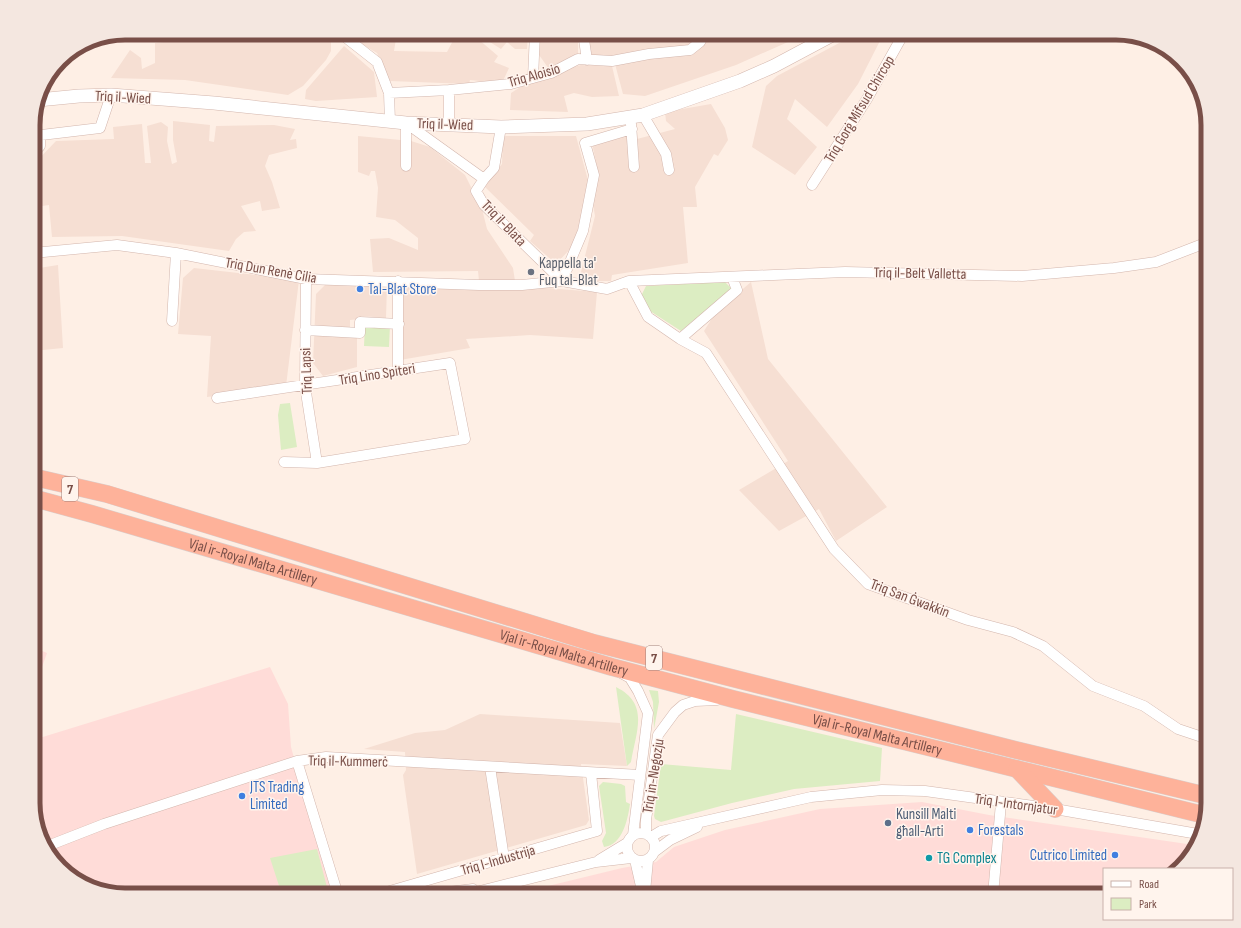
<svg xmlns="http://www.w3.org/2000/svg" width="1241" height="928" viewBox="0 0 1241 928" font-family="'Sofia Sans Condensed',sans-serif">
	<style>
		.residential { fill: #f6dfd3 }
		.commercial { fill: #ffdcd8 }
		.green { fill: #dcedc2 }
		.lines { fill: none; stroke-linecap: round; stroke-linejoin: round }
		.minor-casing { stroke: #d3b6ad; stroke-width: 11 }
		.tertiary-casing { stroke: #d3b6ad; stroke-width: 14 }
		.trunk-casing { stroke: #d9cecc; stroke-width: 18 }
		.minor { stroke: #fff; stroke-width: 10 }
		.tertiary { stroke: #fff; stroke-width: 13 }
		.trunk { stroke: #feb29a; stroke-width: 17 }
		.worship-dot { fill: #6b7280; stroke: #fff4ed; stroke-width: 1.5 }
		.shop-dot { fill: #3f7fe0; stroke: #fff4ed; stroke-width: 1.5 }
		.service-dot { fill: #5c6f8a; stroke: #fff4ed; stroke-width: 1.5 }
		.culture-dot { fill: #0f9aa8; stroke: #fff4ed; stroke-width: 1.5 }
		.labels { text-anchor: middle; stroke-width: 3; stroke-linejoin: round; paint-order: stroke }
		.shield { fill: #fff4ed; stroke: #a1807a; stroke-width: 1 }
		.shield-label { font-size: 14px; font-weight: bold; fill: #794f48 }
		.street-label { font-size: 15px; fill: #794f48; stroke: #fff4ed }
		.worship-label { font-size: 15px; fill: #5b616d; stroke: #fff4ed; text-anchor: start }
		.shop-label { font-size: 15px; fill: #366cbe; stroke: #fff4ed; text-anchor: start }
		.service-label { font-size: 15px; fill: #4e5e75; stroke: #fff4ed; text-anchor: start }
		.culture-label { font-size: 15px; fill: #0d838f; stroke: #fff4ed; text-anchor: start }
		.rim { fill: none; stroke: #794f48; stroke-width: 5 }
	</style>
	<rect width="100%" height="100%" fill="#feefe5"/>
	<path class="residential" d="M172,33H331V51L326,60L303,86L288,95L185,80L111,78L130,50L141,58L142,69L155,63V43L171,41Z
		M343,33H397L394,51L447,52L457,33H471L498,56L494,62L509,68L502,83L470,80L469,84L390,81L377,53Z
		M481,33H528L527,49H515L507,42L501,49L482,37Z
		M538,33H578V54L549,69L537,52Z
		M585,33H701L694,45L616,55L602,59L591,57Z
		M706,33H799L788,42L736,65L645,96L623,94L615,64L681,53Z
		M858,33H884L858,84L827,127L795,99L787,119L817,147L795,175L752,147L766,86L777,76Z
		M344,46L374,72L377,97L316,101L305,99L306,90Z
		M581,65L612,66L619,96L592,97L574,93L564,96L568,112L510,110L511,93L522,86L570,68Z
		M711,104L725,128L728,140L718,156L714,154L695,187L697,207H683L688,263L612,275L611,281H593L580,276L595,216L592,199L598,172L592,143L621,135L637,139L675,129L666,121L665,112Z
		M173,121L210,125L209,141L214,142L216,126L274,125L295,129L290,140L296,139L297,148L269,155L265,166L272,182L280,208L262,211L260,201L241,206L256,231L244,232L236,239L229,251L122,236L52,237L49,205L42,206V210L33,211V165L56,141L114,139L113,127L142,124L145,163H151L147,126L161,122L168,127L167,141L172,164L177,162L173,140Z
		M358,136L411,141L430,147L465,175L482,209L487,229L513,268L515,281H479L478,271L373,272L370,239L389,238L418,250V238L395,220L376,217L378,188L375,171H371L369,176L358,172Z
		M503,136H576L588,180L581,221L572,247L556,264L530,241L534,235L485,187L486,182L502,164Z
		M58,265L63,348L33,351V269Z
		M194,268L299,280L286,386L207,397L211,336L178,334L183,278Z
		M751,282L768,359L887,507L836,541L819,509L779,531L739,490L788,461L704,331L716,312Z
		M326,284L387,285L386,318L361,316V319L350,320V335H357V367L323,376L313,363L316,294Z
		M401,285L534,287L597,292L593,339L530,335L466,339L470,348L400,360Z
		M480,714L620,723L627,766L581,764L589,820L586,825L417,874L403,775L406,770L405,752L364,749L415,733L445,730Z"/>
	<path class="commercial" d="M33,647L47,653L33,692Z
		M270,667L288,704L291,747L332,895H125L69,876L43,844L33,809V740Z
		M922,802L989,815L1194,845L1189,859L1177,869H1104V895H511L622,868L656,862L674,847L725,830L820,809Z"/>
	<path class="green" d="M725,282L732,289L681,331L650,311L641,296L646,286Z
		M365,324L390,325L389,347L364,346Z
		M290,403L297,447L281,450L278,415L280,404Z
		M616,687C650,704 636,731 631,762L627,766Z
		M649,690L658,691L659,702L654,729L653,702Z
		M736,714L882,748L880,781L794,789L732,803L661,822L655,819L654,816L661,764L731,770Z
		M603,782L621,784L625,786L626,802L630,804C628,818 623,845 604,847L602,841L606,833L599,786Z
		M317,849L329,895H282L270,858Z"/>
	<g class="lines">
		<defs>
			<path id="minor" d="M340,33L377,62L389,93L390,122
				M583,33L587,60
				M533,78L535,33
				M43,84L45,100
				M389,93L449,90L511,84L551,73L578,59L612,61L649,54L690,50L700,42L705,33
				M643,115L666,154L669,170
				M406,123L484,179
				M631,124L634,167
				M449,125V90
				M501,127L494,168L484,179L476,191L484,205L562,281L583,231L594,175L585,143L632,129
				M33,136L100,128L111,95
				M33,153L40,146V136
				M406,166V123
				M812,185L867,99L904,33
				M33,253L117,245L176,253L306,279L479,285H522L562,281L607,289L629,281L845,272L1022,276L1114,268L1156,262L1208,242
				M306,279L305,386L317,463
				M629,281L648,317L680,339L706,353L834,549L868,584L968,620L1013,632L1043,646L1093,686L1144,706L1178,729L1208,739
				M172,321L176,253
				M305,330L360,333V322L399,324
				M680,339L737,290L732,277
				M398,371V281
				M217,398L450,363L465,439L317,463L284,462
				M621,673L630,678L638,691L648,713L633,835
				M297,761L338,895
				M490,767L504,858
				M627 847a14 14 0 1 1 28 0a14 14 0 1 1-28 0Z
				M646,834V820L658,735L675,712L683,705L695,701L717,700
				M651,837L661,831L811,797L882,790L925,791L1055,809L1198,834
				M45,847L104,824L297,761L326,757L640,775
				M654,852L670,840L697,827
				M599,860L627,843
				M635,860L643,895
				M645,892L648,860
				M376,895L597,831L591,773
				M424,895L473,889
				M464,895L596,862L631,858
				M993,895L1001,803"/>
			<path id="tertiary" d="M38,100L79,96L111,95L214,103L406,123L501,127L587,124L643,115L740,81L774,66L836,33"/>
			<g id="trunk">
				<path d="M33,477L107,494L594,643L1012,749L1208,796"/>
				<path id="s1" d="M33,498L92,514L612,667L733,699L1204,815"/>
				<path d="M1017,769L1055,809"/>
			</g>
		</defs>
		<use href="#minor" class="minor-casing"/>
		<use href="#tertiary" class="tertiary-casing"/>
		<use href="#trunk" class="trunk-casing"/>
		<use href="#minor" class="minor"/>
		<use href="#tertiary" class="tertiary"/>
		<use href="#trunk" class="trunk"/>
	</g>
	<circle class="worship-dot" cx="531" cy="272" r="4"/>
	<g class="shop-dot">
		<circle cx="360" cy="289" r="4"/>
		<circle cx="242" cy="796" r="4"/>
		<circle cx="970" cy="830" r="4"/>
		<circle cx="1115" cy="855" r="4"/>
	</g>
	<circle class="service-dot" cx="888" cy="823" r="4"/>
	<circle class="culture-dot" cx="929" cy="858" r="4"/>
	<g class="labels">
		<g class="shield">
			<rect x="62" y="477" width="16" height="24" rx="3"/>
			<rect x="646" y="646" width="16" height="24" rx="3"/>
		</g>
		<g class="shield-label">
			<text x="70" y="494">7</text>
			<text x="654" y="663">7</text>
		</g>
		<g class="street-label">
			<text transform="translate(534 75) rotate(-16)" y="5">Triq Aloisio</text>
			<text transform="translate(123 97) rotate(3)" y="5">Triq il-Wied</text>
			<text transform="translate(859 109) rotate(-59)" y="5">Triq Ġorġ Mifsud Chircop</text>
			<text transform="translate(445 124) rotate(2)" y="5">Triq il-Wied</text>
			<text transform="translate(504 223) rotate(46)" y="5">Triq il-Blata</text>
			<text transform="translate(271 270) rotate(10)" y="5">Triq Dun Renè Cilia</text>
			<text transform="translate(920 273) rotate(1)" y="5">Triq il-Belt Valletta</text>
			<text transform="translate(306 371) rotate(-92)" y="5">Triq Lapsi</text>
			<text transform="translate(377 374) rotate(-9)" y="5">Triq Lino Spiteri</text>
			<text dy="5" stroke="none"><textPath href="#s1" startOffset="229">Vjal ir-Royal Malta Artillery</textPath></text>
			<text transform="translate(910 598) rotate(21)" y="5">Triq San Ġwakkin</text>
			<text dy="5" stroke="none"><textPath href="#s1" startOffset="553">Vjal ir-Royal Malta Artillery</textPath></text>
			<text dy="5" stroke="none"><textPath href="#s1" startOffset="877">Vjal ir-Royal Malta Artillery</textPath></text>
			<text transform="translate(348 761) rotate(1)" y="5">Triq il-Kummerċ</text>
			<text transform="translate(653 776) rotate(-81)" y="5">Triq in-Negozju</text>
			<text transform="translate(1016 804) rotate(8)" y="5">Triq l-Intornjatur</text>
			<text transform="translate(498 860) rotate(-16)" y="5">Triq l-Industrija</text>
		</g>
		<g class="worship-label">
			<text x="539" y="268">Kappella ta'<tspan x="539" dy="17">Fuq tal-Blat</tspan></text>
		</g>
		<g class="shop-label">
			<text x="368" y="294">Tal-Blat Store</text>
			<text x="250" y="792">JTS Trading<tspan x="250" dy="17">Limited</tspan></text>
			<text x="978" y="835">Forestals</text>
			<text x="1107" y="860" text-anchor="end">Cutrico Limited</text>
		</g>
		<g class="service-label">
			<text x="896" y="819">Kunsill Malti<tspan x="896" dy="17">għall-Arti</tspan></text>
		</g>
		<g class="culture-label">
			<text x="937" y="863">TG Complex</text>
		</g>
	</g>
	<path d="M0 0H1241V928H0ZM125 40H1116A85 85 0 0 1 1201 125V803A85 85 0 0 1 1116 888H125A85 85 0 0 1 40 803V125A85 85 0 0 1 125 40Z" fill="#f4e7e0" fill-rule="evenodd"/>
	<path class="rim" d="M125 40H1116A85 85 0 0 1 1201 125V803A85 85 0 0 1 1116 888H125A85 85 0 0 1 40 803V125A85 85 0 0 1 125 40Z"/>
	<rect x="1103" y="868" width="130" height="52" fill="#fff4ed" stroke="#c9b2ab"/>
	<rect x="1111" y="881" width="20" height="6" fill="#ffffff" stroke="#c9b2ab"/>
	<text x="1139" y="888" font-size="12" fill="#794f48">Road</text>
	<rect x="1111" y="898" width="20" height="12" fill="#dcedc2" stroke="#c9b2ab"/>
	<text x="1139" y="908" font-size="12" fill="#794f48">Park</text>
</svg>
